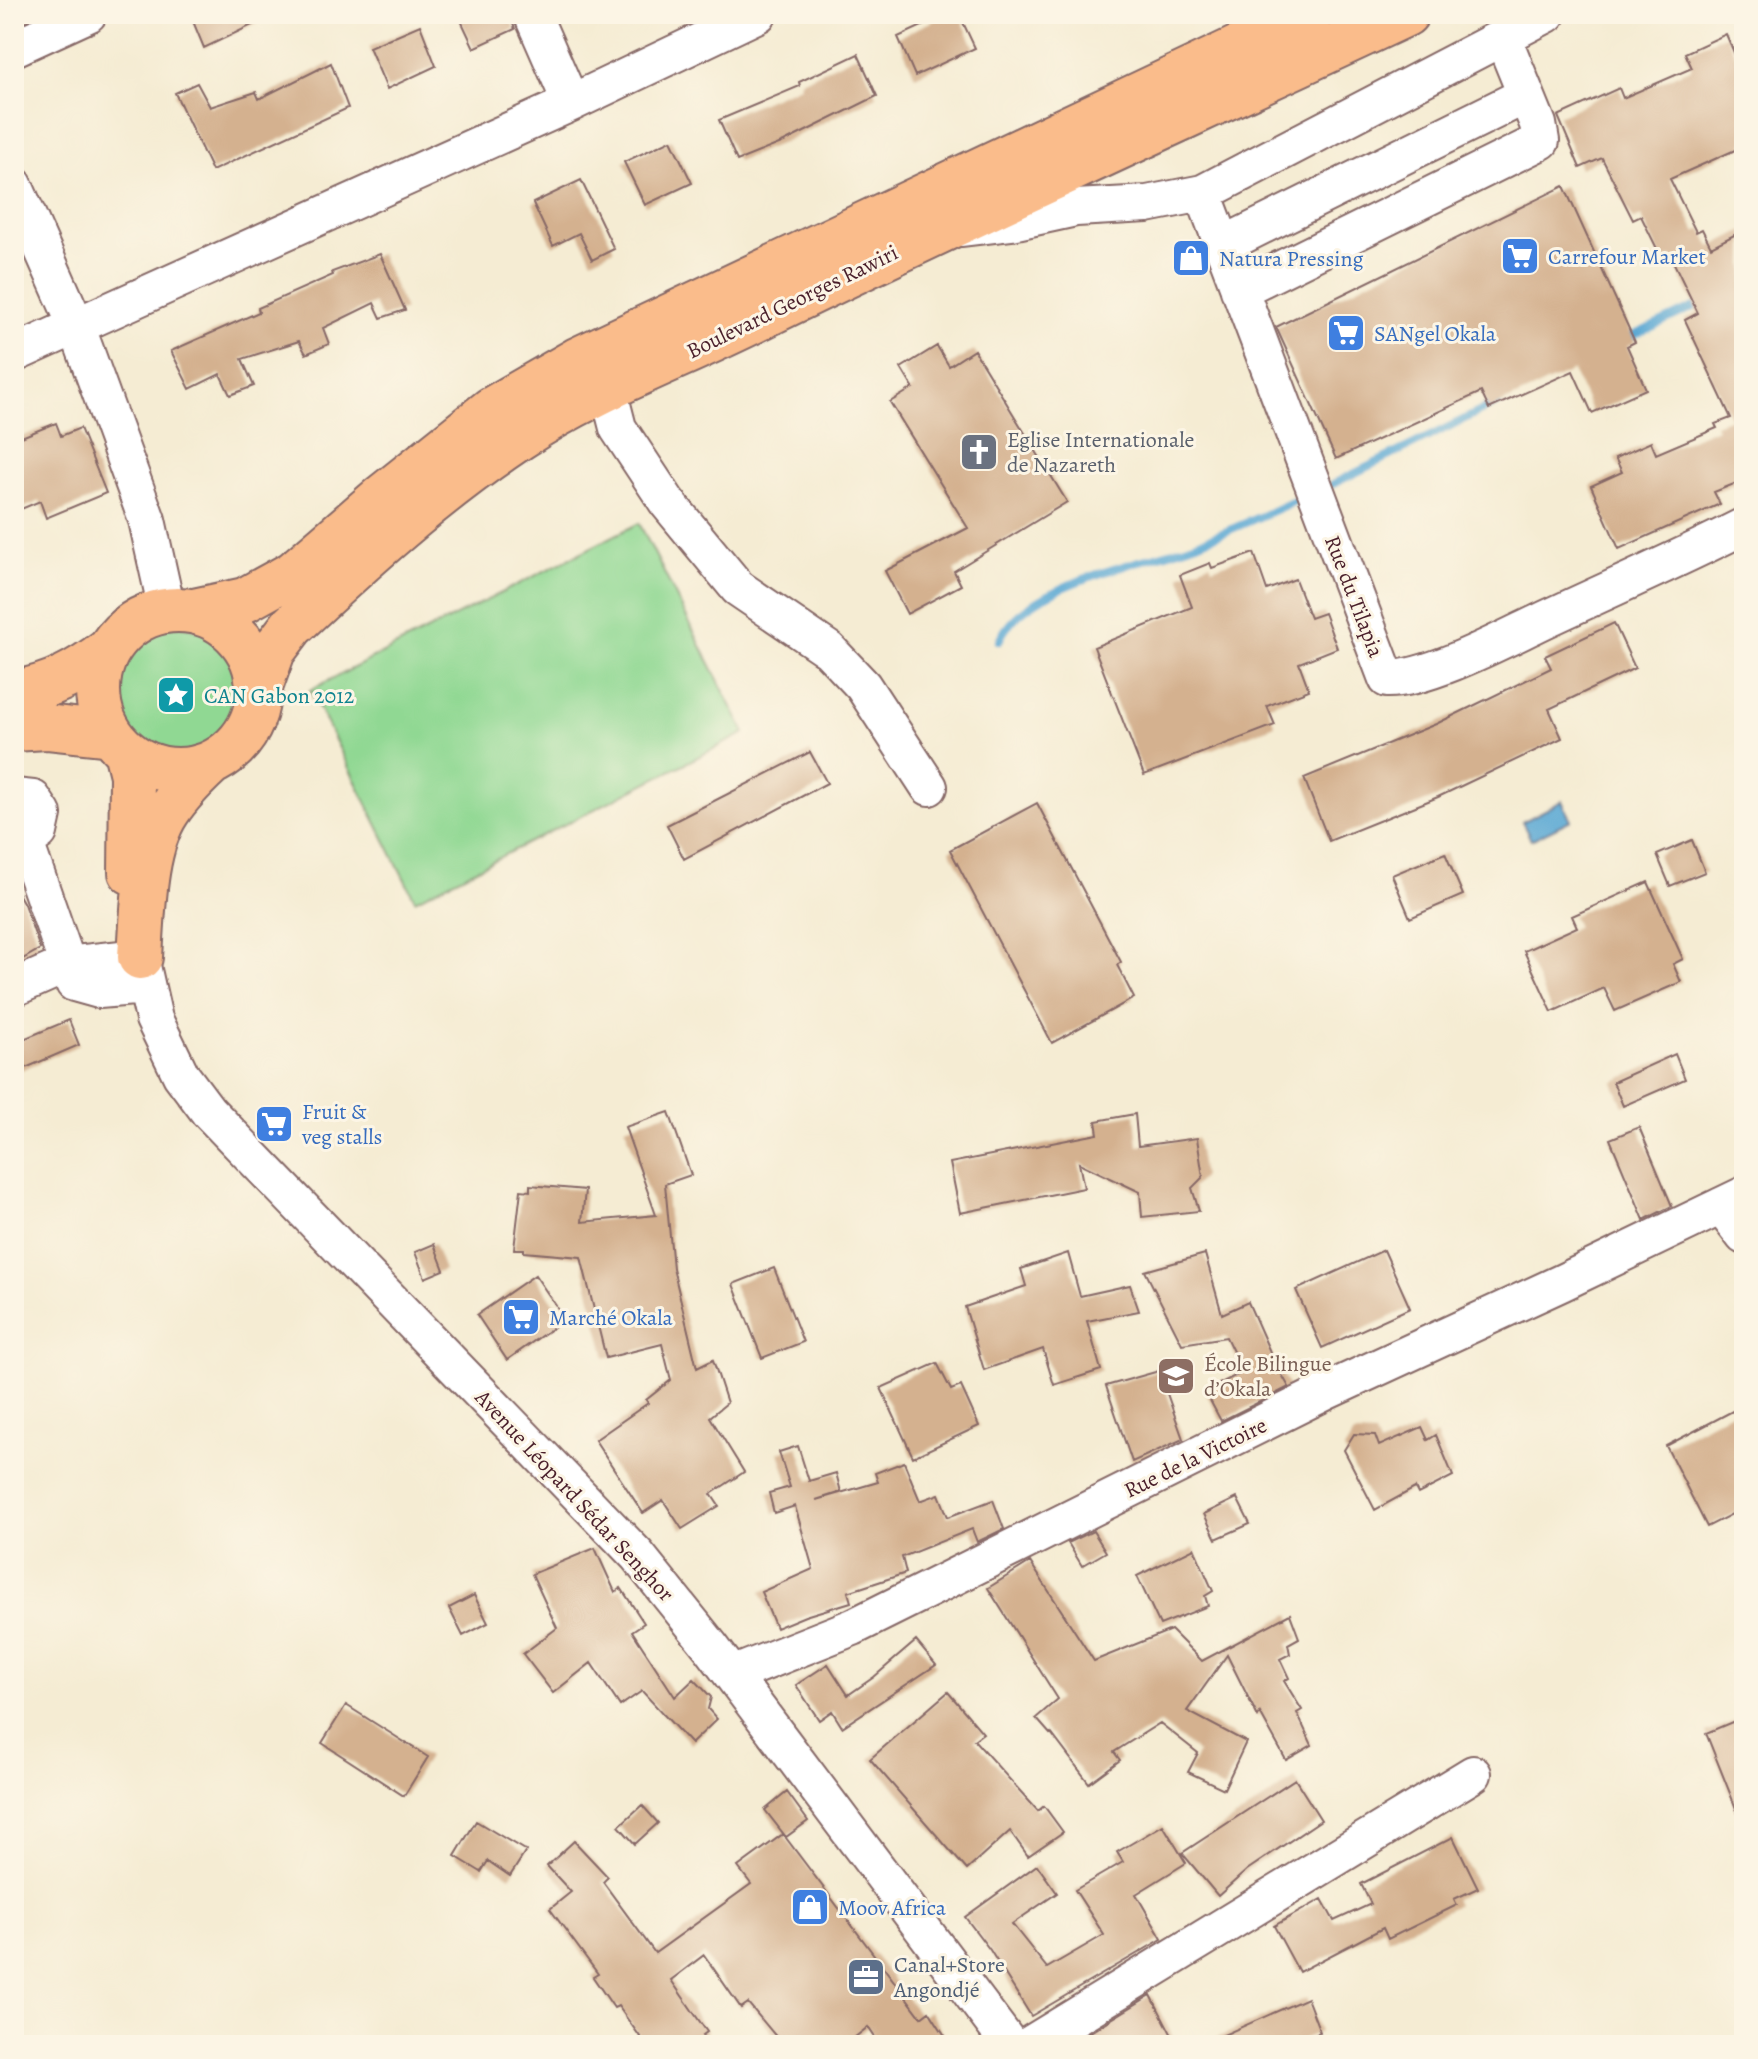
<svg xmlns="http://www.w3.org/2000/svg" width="1758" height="2059" viewBox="0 0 1758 2059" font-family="Alegreya,serif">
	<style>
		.green { fill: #90d893; stroke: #6d7c5f; stroke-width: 2 }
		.water { fill: #5ba9d4; stroke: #526480; stroke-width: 2 }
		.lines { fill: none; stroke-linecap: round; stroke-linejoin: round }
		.stream { stroke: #5ba9d4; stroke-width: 8 }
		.building { fill: #d4b18f }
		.minor-casing { stroke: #866766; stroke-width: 40 }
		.major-casing { stroke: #866766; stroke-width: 48 }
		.minor { stroke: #fff; stroke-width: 36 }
		.major { stroke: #fabc8b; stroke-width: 44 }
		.labels { text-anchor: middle; stroke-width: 6; stroke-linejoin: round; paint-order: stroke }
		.shop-label { font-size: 22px; fill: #366cbe; stroke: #fcf5e5; text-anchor: start }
		.street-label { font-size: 22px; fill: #4a1f2b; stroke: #fcf5e5 }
		.worship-label { font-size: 22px; fill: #5b616d; stroke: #fcf5e5; text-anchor: start }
		.culture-label { font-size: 22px; fill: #0d838f; stroke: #fcf5e5; text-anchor: start }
		.education-label { font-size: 22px; fill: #785e54; stroke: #fcf5e5; text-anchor: start }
		.service-label { font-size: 22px; fill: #4e5e75; stroke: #fcf5e5; text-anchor: start }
	</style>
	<rect width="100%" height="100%" fill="#fcf5e5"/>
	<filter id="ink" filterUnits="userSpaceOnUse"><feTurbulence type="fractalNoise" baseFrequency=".0125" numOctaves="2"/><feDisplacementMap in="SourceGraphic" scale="16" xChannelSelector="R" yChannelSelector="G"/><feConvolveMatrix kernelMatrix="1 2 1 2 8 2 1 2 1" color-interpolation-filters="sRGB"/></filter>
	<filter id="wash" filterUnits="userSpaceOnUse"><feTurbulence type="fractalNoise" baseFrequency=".006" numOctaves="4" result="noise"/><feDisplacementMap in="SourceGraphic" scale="32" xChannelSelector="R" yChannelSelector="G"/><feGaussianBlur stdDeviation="1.8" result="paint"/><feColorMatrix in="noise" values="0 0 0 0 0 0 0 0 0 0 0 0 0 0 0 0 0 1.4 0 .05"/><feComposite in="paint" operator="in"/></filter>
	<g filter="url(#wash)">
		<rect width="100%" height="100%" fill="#f5ecd3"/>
		<path class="green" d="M639,523L745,733L415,900L310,690Z
			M112 690a64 64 0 1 1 128 0a64 64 0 1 1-128 0Z"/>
		<path class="water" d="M1562,801L1571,820L1531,840L1522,822Z"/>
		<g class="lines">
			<path class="stream" d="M1624,340L1702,303
				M1333,484L1497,403
				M999,641C1023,584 1137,565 1191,545C1228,532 1263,515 1299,499"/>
		</g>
		<g id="blocks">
			<path class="building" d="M190,14H275L204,48Z
				M458,14H509L515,29L474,48Z
				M948,14H959L975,48L915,76L898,37Z
				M420,25L436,66L387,89L369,47Z
				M1726,34L1735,55L1744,51V146L1670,179L1696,232L1702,229L1711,247L1744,230V480L1714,492L1720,504L1619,549L1591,486L1622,472L1615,458L1651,442L1656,454L1717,428L1715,424L1731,418L1685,320L1698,313L1671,257L1663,261L1641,216L1633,220L1602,158L1580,168L1558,116L1619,88L1623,98L1692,68L1685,53Z
				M858,54L877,96L784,142L737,161L719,120L800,86L799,82Z
				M331,63L348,108L212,171L175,93L197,83L210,107L256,92L259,99Z
				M671,140L692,183L645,205L624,162Z
				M581,180L614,249L592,260L579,233L553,246L533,203Z
				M1564,186L1635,342L1627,346L1646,389L1592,413L1573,371L1489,409L1481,392L1336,459L1276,327Z
				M380,254L405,310L381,318L374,303L323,328L329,344L306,354L299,341L242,359L254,386L230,395L220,374L190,389L171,351L259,312L258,308L333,275L332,272Z
				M937,346L949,366L974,350L1067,502L954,571L961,585L907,614L885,571L968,528L890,402L913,388L901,368Z
				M56,423L61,436L80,428L106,493L46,518L40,501L14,512V440Z
				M1254,553L1267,590L1295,579L1310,618L1324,613L1337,648L1299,663L1309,690L1267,706L1275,725L1144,775L1094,647L1192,607L1180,575L1210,563L1212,568Z
				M1614,623L1635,668L1549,709L1562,738L1438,797L1329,841L1304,778L1436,724L1551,668L1545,656Z
				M810,752L827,783L684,859L667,825Z
				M1037,803L1121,962L1117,965L1134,998L1052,1043L950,850Z
				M1692,840L1705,872L1670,886L1657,855Z
				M1445,853L1463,895L1410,918L1392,875Z
				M1648,882L1683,959L1673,964L1681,982L1615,1011L1604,988L1552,1012L1524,951L1577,927L1572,916Z
				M14,886L24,904L40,949L14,964Z
				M69,1020L79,1045L14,1073V1043Z
				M1675,1054L1685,1079L1623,1106L1613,1082Z
				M669,1112L691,1175L665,1184L673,1268L697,1368L713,1360L727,1403L710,1417L744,1472L711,1494L719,1506L682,1529L663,1500L643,1513L595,1440L648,1403L646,1400L671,1380L662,1344L606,1358L581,1257L524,1252V1249H514L521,1190L530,1191V1185L585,1190L582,1222L656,1215L625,1127Z
				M1135,1114L1138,1146L1197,1138L1203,1177L1192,1188L1199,1211L1142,1217L1140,1192L1079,1163L1084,1188L960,1213L950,1163L1098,1134L1096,1121Z
				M1639,1127L1672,1206L1644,1220L1610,1139Z
				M434,1244L444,1270L425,1278L415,1252Z
				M1384,1250L1410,1308L1322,1348L1296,1290Z
				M1068,1253L1080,1296L1130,1285L1139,1311L1087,1321L1101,1370L1054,1385L1043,1349L984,1370L965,1307L1026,1286L1021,1269Z
				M1205,1254L1222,1314L1248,1302L1274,1361L1289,1387L1221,1421L1205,1391L1243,1372L1226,1337L1182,1344L1145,1271Z
				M774,1268L803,1342L762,1358L733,1284Z
				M535,1275L565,1319L507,1360L477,1315Z
				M937,1363L951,1390L961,1386L979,1426L913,1457L881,1388Z
				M1159,1371L1183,1439L1132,1462L1106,1386Z
				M1744,1405V1508L1707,1527L1666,1446Z
				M1422,1427L1428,1440L1436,1435L1453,1476L1418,1494L1415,1488L1375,1510L1344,1450L1354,1434L1375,1435L1379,1446Z
				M798,1446L809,1481L836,1473L841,1492L816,1500L878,1482L875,1473L904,1462L920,1501L939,1494L948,1517L993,1500L1004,1529L977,1542L972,1529L902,1557L906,1573L848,1592L851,1602L805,1616L776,1628L761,1592L813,1569L795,1506L774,1513L769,1493L790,1487L779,1452Z
				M1237,1498L1250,1524L1216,1539L1204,1514Z
				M1093,1531L1106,1552L1082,1566L1068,1543Z
				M595,1548L615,1592L621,1588L644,1623L632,1631L675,1697L694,1679L711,1697L708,1709L717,1719L691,1744L642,1691L620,1706L591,1663L553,1693L523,1654L557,1628L532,1574Z
				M1194,1548L1213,1591L1205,1596L1208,1606L1160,1625L1137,1576Z
				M1030,1562L1094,1661L1171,1630L1202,1661L1290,1614L1299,1638L1288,1644L1290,1654L1280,1659L1289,1678L1284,1681L1302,1710L1297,1713L1312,1745L1286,1760L1260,1713L1258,1717L1227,1655L1187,1711L1246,1742L1224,1789L1188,1772L1198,1753L1160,1723L1114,1752L1120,1760L1089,1783L1051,1733L1050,1734L1036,1718L1058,1699L988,1588Z
				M474,1595L488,1623L463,1636L449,1608Z
				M916,1641L936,1665L842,1727L832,1711L819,1720L796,1685L828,1664L848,1695L874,1677Z
				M948,1692L983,1733L974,1740L1038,1811L1044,1806L1063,1832L1028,1856L1010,1831L967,1870L870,1759Z
				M346,1705L428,1757L404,1796L322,1743Z
				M1744,1717V1826H1743L1706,1733Z
				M1295,1779L1321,1820L1247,1870L1218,1896L1182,1853Z
				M787,1792L808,1821L786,1837L765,1810Z
				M642,1805L658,1823L635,1844L619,1826Z
				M476,1821L526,1851L510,1876L488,1861L481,1872L455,1856Z
				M1163,1825L1186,1863L1136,1894L1162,1939L1031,2016L990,1950L965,1917L1037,1865L1057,1893L1012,1924L1047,1968L1104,1935L1075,1890L1123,1862L1117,1852Z
				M783,1834L921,2017L929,2011L951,2045H880L868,2027L845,2045H783L748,2003L741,2008L704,1955L671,1980L707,2032L703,2035L710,2045H646L618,2006L614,2008L593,1977L598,1974L550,1909L571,1892L547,1866L574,1841L608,1877L603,1882L655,1953L751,1884L738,1867Z
				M1453,1837L1478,1888L1454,1899L1457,1905L1388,1939L1383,1928L1299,1972L1274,1926L1322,1899L1334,1921L1371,1904L1361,1884Z
				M1151,1995L1177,2045H1076L1074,2042Z
				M1307,1998L1320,2032L1288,2045H1201Z"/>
		</g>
	</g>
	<g filter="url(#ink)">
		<use href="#blocks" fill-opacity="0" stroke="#866766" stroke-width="2"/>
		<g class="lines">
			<defs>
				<path id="minor" d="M532,14L571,103
					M14,48L88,14
					M14,185L76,325L147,520L167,610
					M1203,193L1387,679C1427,680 1502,640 1540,622C1608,590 1677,560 1744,526
					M962,228L1012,222L1076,208L1147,204L1203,193L1547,14
					M1223,245L1526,95
					M1239,290L1541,141L1538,124L1503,38
					M14,354L571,103L758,14
					M608,389L618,428L667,502L738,588L829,650L863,686L929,787
					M14,797L33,799L43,814L39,832L25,842L14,839
					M25,842L74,983L99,990L146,986
					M14,988L66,965L140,957L154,1019L181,1075L208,1111L637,1555L711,1647L1010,2045
					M1721,1206L1744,1236
					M732,1675L853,1627L1327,1391L1561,1283L1744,1195
					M1029,2045L1473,1774"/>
				<path id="major" d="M98 690a80 80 0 1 1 160 0a80 80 0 1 1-160 0Z
					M194,611L245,600L294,573L383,496L492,409L577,360L1310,14
					M14,693C52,687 79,672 109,649
					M258,693L273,651L292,626C363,559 438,492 519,438C592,389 677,359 755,320C970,214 1189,116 1406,14
					M14,729L46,727L111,734
					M126,751L132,775L131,872
					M140,957C143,913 143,848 168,811C180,793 195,778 210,764"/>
			</defs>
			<use href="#minor" class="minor-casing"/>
			<use href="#major" class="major-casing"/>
			<use href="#minor" class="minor"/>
			<use href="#major" class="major"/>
		</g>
	</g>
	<defs>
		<symbol id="supermarket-square" viewBox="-11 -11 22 22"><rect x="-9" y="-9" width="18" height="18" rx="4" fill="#3f7fe0" stroke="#fcf5e5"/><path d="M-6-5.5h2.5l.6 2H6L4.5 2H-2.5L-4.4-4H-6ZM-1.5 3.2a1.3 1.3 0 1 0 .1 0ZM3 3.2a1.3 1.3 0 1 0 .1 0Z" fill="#fff"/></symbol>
		<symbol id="shop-square" viewBox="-11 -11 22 22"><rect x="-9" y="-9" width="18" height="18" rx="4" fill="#3f7fe0" stroke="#fcf5e5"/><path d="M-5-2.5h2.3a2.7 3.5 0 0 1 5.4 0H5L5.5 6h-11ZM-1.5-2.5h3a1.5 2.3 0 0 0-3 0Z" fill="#fff"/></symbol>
		<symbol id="church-square" viewBox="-11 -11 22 22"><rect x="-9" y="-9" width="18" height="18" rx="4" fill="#6b7280" stroke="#fcf5e5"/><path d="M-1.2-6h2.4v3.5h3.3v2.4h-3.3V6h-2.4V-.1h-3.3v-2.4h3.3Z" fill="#fff"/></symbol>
		<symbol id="sight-square" viewBox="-11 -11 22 22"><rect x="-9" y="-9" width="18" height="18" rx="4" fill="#0f9aa8" stroke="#fcf5e5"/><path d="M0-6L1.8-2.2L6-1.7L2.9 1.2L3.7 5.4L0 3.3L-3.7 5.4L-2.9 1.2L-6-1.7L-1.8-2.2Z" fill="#fff"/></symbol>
		<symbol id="school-square" viewBox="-11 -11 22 22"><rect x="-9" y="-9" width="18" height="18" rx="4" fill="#8d6e63" stroke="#fcf5e5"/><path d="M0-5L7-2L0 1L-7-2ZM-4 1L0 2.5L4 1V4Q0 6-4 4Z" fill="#fff"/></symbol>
		<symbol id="office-square" viewBox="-11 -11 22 22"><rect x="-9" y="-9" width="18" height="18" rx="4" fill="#5c6f8a" stroke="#fcf5e5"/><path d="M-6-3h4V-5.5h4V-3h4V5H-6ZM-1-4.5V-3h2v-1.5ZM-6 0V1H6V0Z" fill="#fff"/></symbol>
	</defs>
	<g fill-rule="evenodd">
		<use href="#supermarket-square" x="1498" y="234" width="44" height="44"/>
		<use href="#shop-square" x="1169" y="236" width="44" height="44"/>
		<use href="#supermarket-square" x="1324" y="311" width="44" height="44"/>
		<use href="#church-square" x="957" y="430" width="44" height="44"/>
		<use href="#sight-square" x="154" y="673" width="44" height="44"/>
		<use href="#supermarket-square" x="252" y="1102" width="44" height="44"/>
		<use href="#supermarket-square" x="499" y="1295" width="44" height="44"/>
		<use href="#school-square" x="1154" y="1354" width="44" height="44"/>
		<use href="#shop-square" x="788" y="1885" width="44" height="44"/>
		<use href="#office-square" x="844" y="1955" width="44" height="44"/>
	</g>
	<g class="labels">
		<g class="shop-label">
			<text x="1548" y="264">Carrefour Market</text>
			<text x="1219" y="266">Natura Pressing</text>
			<text x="1374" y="341">SANgel Okala</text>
			<text x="302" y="1119">Fruit &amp;<tspan x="302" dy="25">veg stalls</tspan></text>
			<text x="549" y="1325">Marché Okala</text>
			<text x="838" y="1915">Moov Africa</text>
		</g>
		<g class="street-label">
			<text transform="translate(792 301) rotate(-26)" y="8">Boulevard Georges Rawiri</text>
			<text transform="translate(1355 596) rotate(69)" y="8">Rue du Tilapia</text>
			<text transform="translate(1195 1457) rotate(-26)" y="8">Rue de la Victoire</text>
			<text transform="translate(575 1495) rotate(47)" y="8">Avenue Léopard Sédar Senghor</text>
		</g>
		<g class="worship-label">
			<text x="1007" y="447">Eglise Internationale<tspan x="1007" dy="25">de Nazareth</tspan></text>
		</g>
		<g class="culture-label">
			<text x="204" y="703">CAN Gabon 2012</text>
		</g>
		<g class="education-label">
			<text x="1204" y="1371">École Bilingue<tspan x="1204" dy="25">d’Okala</tspan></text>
		</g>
		<g class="service-label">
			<text x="894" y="1972">Canal+Store<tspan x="894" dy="25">Angondjé</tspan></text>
		</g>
	</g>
	<rect width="1758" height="2059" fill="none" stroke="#fcf5e5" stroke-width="48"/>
</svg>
